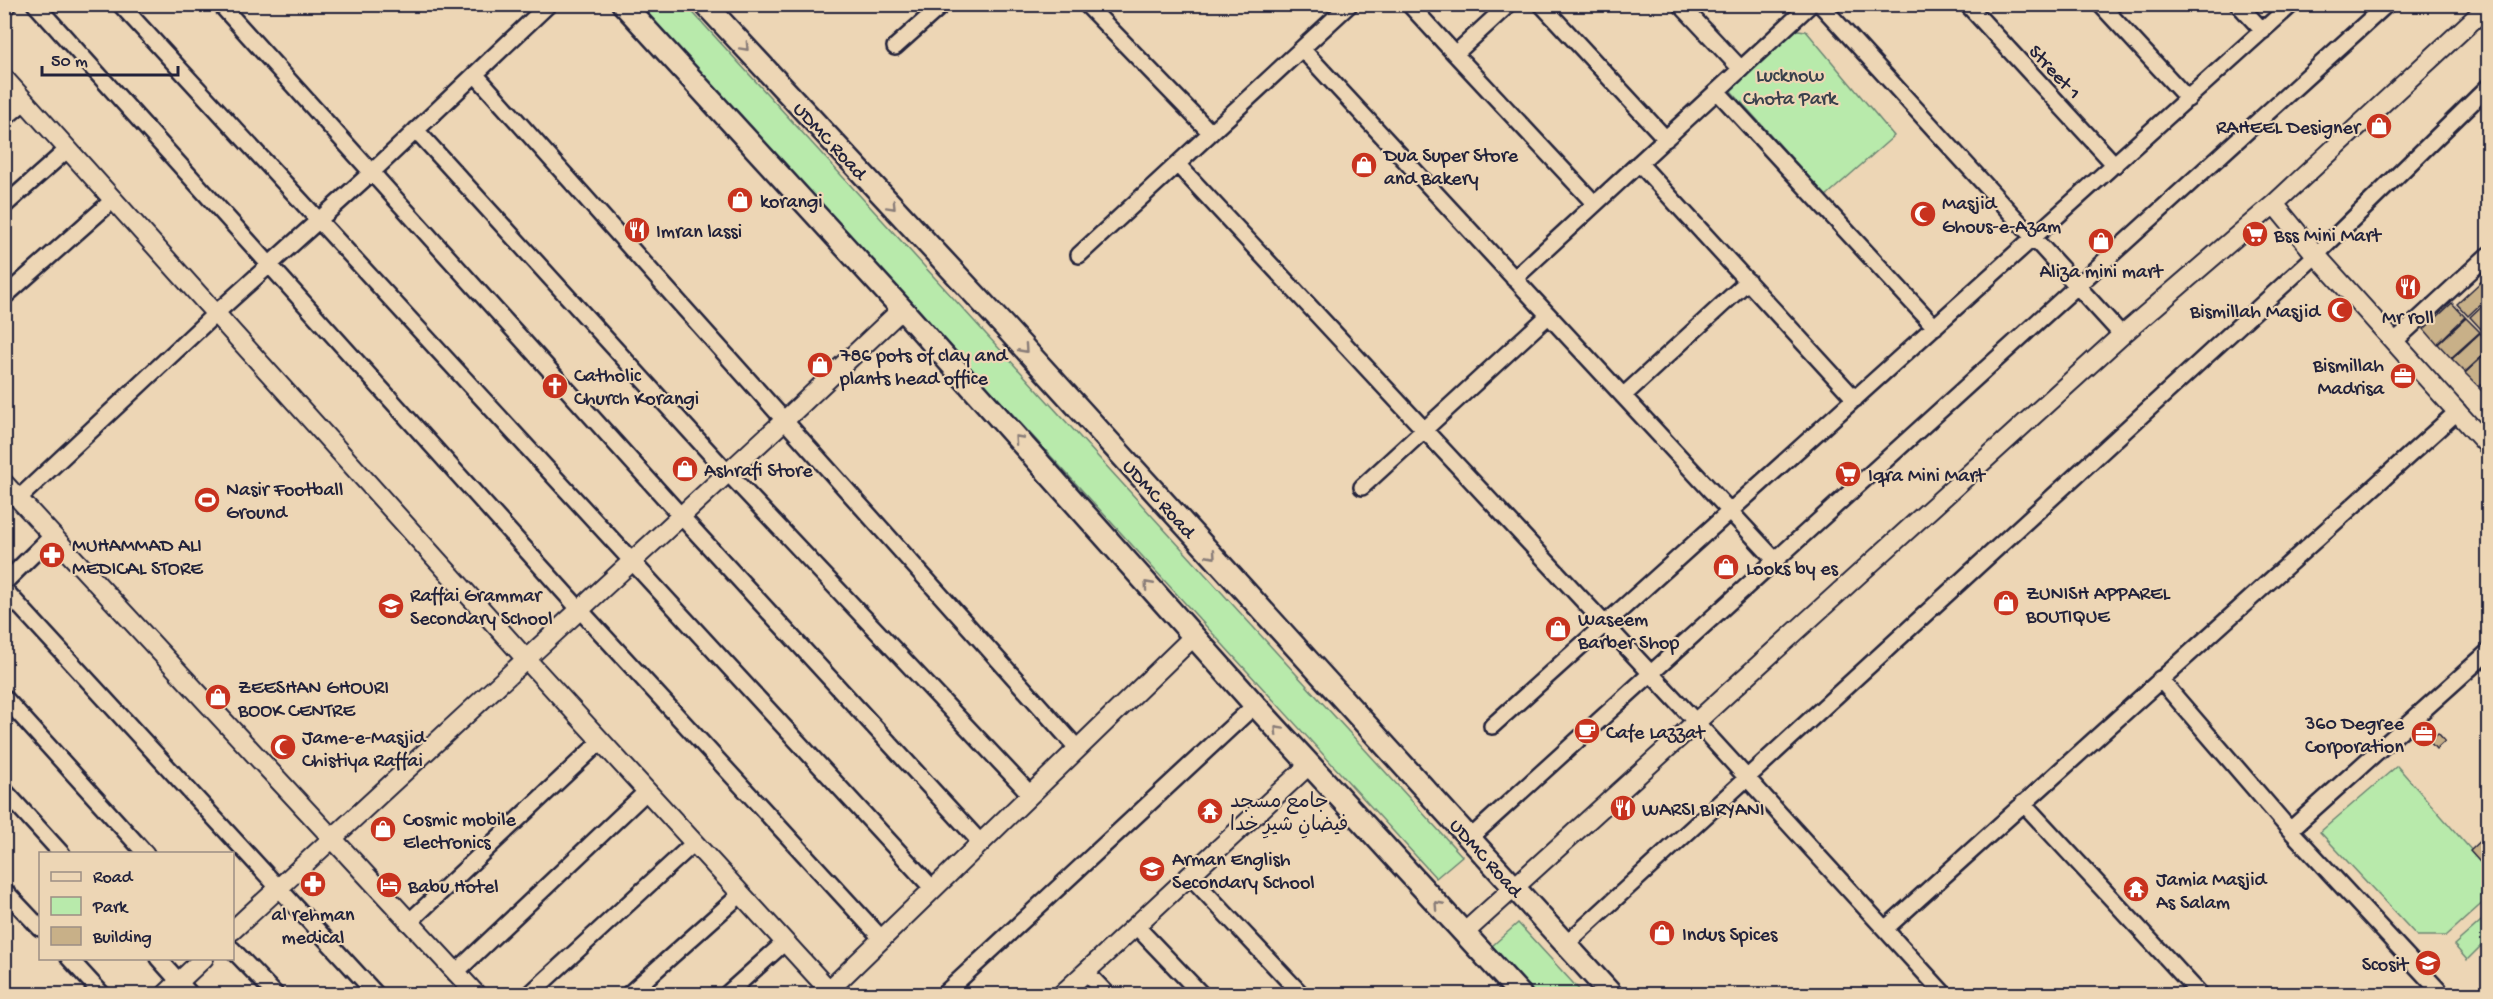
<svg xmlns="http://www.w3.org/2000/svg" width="2493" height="999" viewBox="0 0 2493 999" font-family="'Gochi Hand','Playpen Sans Arabic',sans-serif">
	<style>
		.green { fill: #b8eaab; stroke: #6d8673; stroke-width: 1.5 }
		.building { fill: #c8b088; stroke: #22223b; stroke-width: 1.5 }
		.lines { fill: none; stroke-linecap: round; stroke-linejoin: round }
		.minor-casing { stroke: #22223b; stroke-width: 20 }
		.tertiary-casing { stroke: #22223b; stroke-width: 22 }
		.secondary-casing { stroke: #22223b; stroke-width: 26 }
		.minor { stroke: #edd6b5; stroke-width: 15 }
		.tertiary { stroke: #edd6b5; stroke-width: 18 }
		.secondary { stroke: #edd6b5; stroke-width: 21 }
		.oneway { stroke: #887c78 }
		.labels { text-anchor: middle; stroke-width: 4.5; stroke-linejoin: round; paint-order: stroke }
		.street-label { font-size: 20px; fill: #22223b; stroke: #edd6b5 }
		.park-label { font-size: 20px; fill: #38404c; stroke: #edd6b5 }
		.poi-label { font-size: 20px; fill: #22223b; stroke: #edd6b5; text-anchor: start }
	</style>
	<rect width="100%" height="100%" fill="#edd6b5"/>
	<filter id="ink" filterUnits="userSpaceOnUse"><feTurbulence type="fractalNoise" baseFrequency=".0167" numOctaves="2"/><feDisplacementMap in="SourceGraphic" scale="12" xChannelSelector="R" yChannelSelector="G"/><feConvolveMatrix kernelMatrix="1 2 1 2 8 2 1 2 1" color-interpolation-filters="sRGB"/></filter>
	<g filter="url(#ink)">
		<path class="green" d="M639,5H686L1462,856L1436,878Z
			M1781,28L1806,31L1894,136L1826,196L1722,81Z
			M2397,766L2488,869V898L2446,936H2417L2320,832Z
			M2488,915V955L2481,946L2467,960L2454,945Z
			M1518,923L1583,994H1536L1492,946Z"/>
		<path class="building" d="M2485,278L2488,282V297L2468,316L2457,304Z
			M2488,300V322L2481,329L2470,317Z
			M2452,303L2465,317L2437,344L2424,329Z
			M2466,318L2480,332L2451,358L2438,344Z
			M2480,333L2488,341V351L2465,372L2452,359Z
			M2488,352V378L2479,387L2465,373Z
			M2488,379V398L2479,388Z
			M2438,733L2445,741L2436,749L2429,741Z
			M2488,834V869L2487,870L2470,851Z"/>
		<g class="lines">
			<defs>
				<path id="minor" d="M35,4L580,610L882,939
					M120,4L933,889
					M220,4L681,516L981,843
					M1086,4L1211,133
					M1409,4L1455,54L1509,4
					M1541,4L1666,139
					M1680,4L1741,69
					M1820,4L2122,335
					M1967,4L2115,165
					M2100,4L2188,99
					M2238,4L2263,31
					M895,47L943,4
					M1302,49L1776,561
					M1455,54L1595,204
					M475,74L1078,749
					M1717,91L1935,327
					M4,119L25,101
					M416,130L728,473L1031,795
					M1639,163L1855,399
					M1178,165L1696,722L1944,994
					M4,206L68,149
					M1079,255L1350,4
					M1514,279L1811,4
					M4,297L113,200
					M2395,341L2488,255
					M1623,396L1748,281
					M1362,487L1548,316
					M19,498L215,314L371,173L549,4
					M4,583L52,536
					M4,589L376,994
					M2160,679L2290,830L2442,994
					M4,697L146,854
					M1492,726L2292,4
					M4,790L62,854
					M2023,803L2200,994
					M2290,830L2488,652
					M1470,838L2387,4
					M1190,876L1301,994
					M4,890L40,928
					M408,923L601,741
					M1136,926L1201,994
					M1885,929L2458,411
					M1566,944L2316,255L2488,87
					M232,949L275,994
					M69,958L102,994
					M158,958L190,994
					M1086,972L1107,994
					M455,973L647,791
					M530,994L694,843
					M629,994L741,894
					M727,994L785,942
					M944,994L1255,705"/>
				<path id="tertiary" d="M4,7L7,4
					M4,78L526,659L829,990
					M2274,204L2316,255L2488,446
					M4,483L476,994
					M232,931L786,419L902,309
					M1464,933L2122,335L2274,204L2488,6
					M166,994L204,958
					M825,994L1194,636
					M1062,994L1310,764"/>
				<path id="secondary" d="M623,4L902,309L1255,705L1520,994
					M705,4L1005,327L1611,994"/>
			</defs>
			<use href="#minor" class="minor-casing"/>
			<use href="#tertiary" class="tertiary-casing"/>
			<use href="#secondary" class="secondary-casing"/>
			<use href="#minor" class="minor"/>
			<use href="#tertiary" class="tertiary"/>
			<use href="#secondary" class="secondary"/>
		</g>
		<defs><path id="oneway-chevron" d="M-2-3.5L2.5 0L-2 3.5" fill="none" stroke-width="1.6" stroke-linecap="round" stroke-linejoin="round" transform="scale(1.5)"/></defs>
		<g class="oneway">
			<use href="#oneway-chevron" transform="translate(745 47) rotate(47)"/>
			<use href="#oneway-chevron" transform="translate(892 206) rotate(47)"/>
			<use href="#oneway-chevron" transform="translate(1024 349) rotate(48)"/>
			<use href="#oneway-chevron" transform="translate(1018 439) rotate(-132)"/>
			<use href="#oneway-chevron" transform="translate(1212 555) rotate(48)"/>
			<use href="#oneway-chevron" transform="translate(1148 585) rotate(-132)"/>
			<use href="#oneway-chevron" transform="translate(1278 730) rotate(-133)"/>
			<use href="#oneway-chevron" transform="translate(1438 905) rotate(-132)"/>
		</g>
	</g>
	<defs>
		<symbol id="shop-disc" viewBox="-11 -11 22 22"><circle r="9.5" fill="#c8321e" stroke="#edd6b5"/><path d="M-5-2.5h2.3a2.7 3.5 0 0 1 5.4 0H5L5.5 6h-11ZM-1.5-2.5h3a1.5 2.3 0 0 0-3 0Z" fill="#fff"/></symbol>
		<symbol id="mosque-disc" viewBox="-11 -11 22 22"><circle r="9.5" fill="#c8321e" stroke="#edd6b5"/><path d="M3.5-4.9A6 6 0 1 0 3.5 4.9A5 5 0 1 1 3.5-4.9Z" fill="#fff"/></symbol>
		<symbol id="restaurant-disc" viewBox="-11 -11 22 22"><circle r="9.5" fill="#c8321e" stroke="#edd6b5"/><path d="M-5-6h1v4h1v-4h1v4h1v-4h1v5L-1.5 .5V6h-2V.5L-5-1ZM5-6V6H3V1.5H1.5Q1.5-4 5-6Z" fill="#fff"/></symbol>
		<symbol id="supermarket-disc" viewBox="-11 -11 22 22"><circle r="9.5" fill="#c8321e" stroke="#edd6b5"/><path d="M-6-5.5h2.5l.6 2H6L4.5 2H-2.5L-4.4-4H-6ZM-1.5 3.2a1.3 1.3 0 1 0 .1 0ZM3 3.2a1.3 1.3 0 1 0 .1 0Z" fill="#fff"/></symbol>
		<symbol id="office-disc" viewBox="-11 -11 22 22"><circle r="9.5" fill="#c8321e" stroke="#edd6b5"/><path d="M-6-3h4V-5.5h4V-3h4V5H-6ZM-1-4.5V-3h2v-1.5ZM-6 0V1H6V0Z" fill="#fff"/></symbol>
		<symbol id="church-disc" viewBox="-11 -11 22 22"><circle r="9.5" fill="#c8321e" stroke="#edd6b5"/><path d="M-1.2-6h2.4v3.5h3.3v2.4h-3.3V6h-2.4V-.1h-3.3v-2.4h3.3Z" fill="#fff"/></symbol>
		<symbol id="stadium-disc" viewBox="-11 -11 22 22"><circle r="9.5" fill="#c8321e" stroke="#edd6b5"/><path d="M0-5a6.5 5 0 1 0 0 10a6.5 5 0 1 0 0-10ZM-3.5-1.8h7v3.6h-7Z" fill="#fff"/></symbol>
		<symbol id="pharmacy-disc" viewBox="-11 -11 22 22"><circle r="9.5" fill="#c8321e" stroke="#edd6b5"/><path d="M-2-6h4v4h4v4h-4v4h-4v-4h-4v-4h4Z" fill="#fff"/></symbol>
		<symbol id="school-disc" viewBox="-11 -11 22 22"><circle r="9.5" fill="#c8321e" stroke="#edd6b5"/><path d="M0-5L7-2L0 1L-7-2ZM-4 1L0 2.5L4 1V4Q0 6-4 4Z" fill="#fff"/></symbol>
		<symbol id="cafe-disc" viewBox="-11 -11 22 22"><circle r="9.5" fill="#c8321e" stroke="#edd6b5"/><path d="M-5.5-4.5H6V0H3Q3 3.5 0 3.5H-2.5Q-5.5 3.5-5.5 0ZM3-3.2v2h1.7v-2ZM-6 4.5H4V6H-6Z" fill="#fff"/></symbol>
		<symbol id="temple-disc" viewBox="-11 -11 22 22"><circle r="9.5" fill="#c8321e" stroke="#edd6b5"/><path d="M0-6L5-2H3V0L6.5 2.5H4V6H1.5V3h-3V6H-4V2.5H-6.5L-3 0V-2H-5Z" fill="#fff"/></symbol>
		<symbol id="hotel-disc" viewBox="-11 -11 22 22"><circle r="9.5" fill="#c8321e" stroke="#edd6b5"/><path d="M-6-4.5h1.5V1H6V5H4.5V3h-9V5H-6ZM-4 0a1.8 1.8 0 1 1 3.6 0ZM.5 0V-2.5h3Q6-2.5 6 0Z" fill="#fff"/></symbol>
	</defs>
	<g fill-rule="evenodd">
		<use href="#shop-disc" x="2364" y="111" width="30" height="30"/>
		<use href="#shop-disc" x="1349" y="150" width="30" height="30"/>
		<use href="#shop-disc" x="725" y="185" width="30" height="30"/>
		<use href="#mosque-disc" x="1908" y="199" width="30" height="30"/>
		<use href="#restaurant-disc" x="622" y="215" width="30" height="30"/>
		<use href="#supermarket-disc" x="2240" y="219" width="30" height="30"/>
		<use href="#shop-disc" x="2086" y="226" width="30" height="30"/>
		<use href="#restaurant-disc" x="2393" y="272" width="30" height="30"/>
		<use href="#mosque-disc" x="2325" y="295" width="30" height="30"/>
		<use href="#shop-disc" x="805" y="350" width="30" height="30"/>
		<use href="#office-disc" x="2388" y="361" width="30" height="30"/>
		<use href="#church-disc" x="540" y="371" width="30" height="30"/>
		<use href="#shop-disc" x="670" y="454" width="30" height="30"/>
		<use href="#supermarket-disc" x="1833" y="459" width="30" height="30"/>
		<use href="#stadium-disc" x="192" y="485" width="30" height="30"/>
		<use href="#pharmacy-disc" x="37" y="540" width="30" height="30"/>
		<use href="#shop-disc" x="1711" y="552" width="30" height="30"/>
		<use href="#shop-disc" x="1991" y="588" width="30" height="30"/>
		<use href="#school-disc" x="376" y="591" width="30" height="30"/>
		<use href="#shop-disc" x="1543" y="614" width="30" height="30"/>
		<use href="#shop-disc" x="203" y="682" width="30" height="30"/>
		<use href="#cafe-disc" x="1572" y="716" width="30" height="30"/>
		<use href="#office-disc" x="2409" y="719" width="30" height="30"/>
		<use href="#mosque-disc" x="268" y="732" width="30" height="30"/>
		<use href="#restaurant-disc" x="1608" y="793" width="30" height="30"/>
		<use href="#temple-disc" x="1195" y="796" width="30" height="30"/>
		<use href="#shop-disc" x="368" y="814" width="30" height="30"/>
		<use href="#school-disc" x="1137" y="854" width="30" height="30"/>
		<use href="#pharmacy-disc" x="298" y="869" width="30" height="30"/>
		<use href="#hotel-disc" x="374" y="870" width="30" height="30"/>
		<use href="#temple-disc" x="2121" y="874" width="30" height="30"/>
		<use href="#shop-disc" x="1647" y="918" width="30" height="30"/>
		<use href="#school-disc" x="2413" y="948" width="30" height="30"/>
	</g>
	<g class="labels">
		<g class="street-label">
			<text transform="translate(2056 71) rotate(47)" y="7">Street 1</text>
			<text transform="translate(831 140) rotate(47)" y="7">UDMC Road</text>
			<text transform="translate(1160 498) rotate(48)" y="7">UDMC Road</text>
			<text transform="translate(1487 857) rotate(48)" y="7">UDMC Road</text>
		</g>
		<g class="park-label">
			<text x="1790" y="81">Lucknow<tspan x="1790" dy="23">Chota Park</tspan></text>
		</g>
		<g class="poi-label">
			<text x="2360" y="133" text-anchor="end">RAHEEL Designer</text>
			<text x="1384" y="161">Dua Super Store<tspan x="1384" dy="23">and Bakery</tspan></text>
			<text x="760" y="207">korangi</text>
			<text x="1942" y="209">Masjid<tspan x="1942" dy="23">Ghous-e-Azam</tspan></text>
			<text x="656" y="237">Imran lassi</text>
			<text x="2274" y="241">Bss Mini Mart</text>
			<text x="2101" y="277" text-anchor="middle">Aliza mini mart</text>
			<text x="2320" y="317" text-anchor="end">Bismillah Masjid</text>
			<text x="2408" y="323" text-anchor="middle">Mr roll</text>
			<text x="840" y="361">786 pots of clay and<tspan x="840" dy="23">plants head office</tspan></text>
			<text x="2384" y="371" text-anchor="end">Bismillah<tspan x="2384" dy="23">Madrisa</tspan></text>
			<text x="574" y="381">Catholic<tspan x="574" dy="23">Church Korangi</tspan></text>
			<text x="704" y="476">Ashrafi Store</text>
			<text x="1868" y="481">Iqra Mini Mart</text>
			<text x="226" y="495">Nasir Football<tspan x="226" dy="23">Ground</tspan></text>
			<text x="72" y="551">MUHAMMAD ALI<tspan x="72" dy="23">MEDICAL STORE</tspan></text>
			<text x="1746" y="574">Looks by es</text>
			<text x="2026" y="599">ZUNISH APPAREL<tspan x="2026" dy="23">BOUTIQUE</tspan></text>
			<text x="410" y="601">Raffai Grammar<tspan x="410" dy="23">Secondary School</tspan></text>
			<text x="1578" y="625">Waseem<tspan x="1578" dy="23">Barber Shop</tspan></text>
			<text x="238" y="693">ZEESHAN GHOURI<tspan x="238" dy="23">BOOK CENTRE</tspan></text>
			<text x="2404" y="729" text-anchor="end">360 Degree<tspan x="2404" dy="23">Corporation</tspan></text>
			<text x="1606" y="738">Cafe Lazzat</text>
			<text x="302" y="743">Jame-e-Masjid<tspan x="302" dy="23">Chistiya Raffai</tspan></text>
			<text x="1230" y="807">جامع مسجد<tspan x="1230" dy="23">فیضانِ شیرِ خدا</tspan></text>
			<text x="1642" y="815">WARSI BIRYANI</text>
			<text x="403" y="825">Cosmic mobile<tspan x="403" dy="23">Electronics</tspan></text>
			<text x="1172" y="865">Arman English<tspan x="1172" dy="23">Secondary School</tspan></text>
			<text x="2156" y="885">Jamia Masjid<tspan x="2156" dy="23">As Salam</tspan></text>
			<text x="408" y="892">Babu Hotel</text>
			<text x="313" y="920" text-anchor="middle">al rehman<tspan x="313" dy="23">medical</tspan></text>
			<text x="1682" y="940">Indus Spices</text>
			<text x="2408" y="970" text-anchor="end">Scosit</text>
		</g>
	</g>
	<rect width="2493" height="999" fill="none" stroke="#edd6b5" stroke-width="24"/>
	<rect x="12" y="12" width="2469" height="975" fill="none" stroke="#22223b" stroke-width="2" filter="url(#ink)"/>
	<rect x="39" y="852" width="195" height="108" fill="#edd6b5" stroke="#9c8e84" stroke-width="1.5"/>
	<rect x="51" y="872" width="30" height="9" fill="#edd6b5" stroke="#9c8e84" stroke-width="1.5"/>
	<text x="93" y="882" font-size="18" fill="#22223b">Road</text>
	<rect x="51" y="897" width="30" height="18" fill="#b8eaab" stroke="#9c8e84" stroke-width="1.5"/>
	<text x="93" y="912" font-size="18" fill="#22223b">Park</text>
	<rect x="51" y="927" width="30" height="18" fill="#c8b088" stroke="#9c8e84" stroke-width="1.5"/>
	<text x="93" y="942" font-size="18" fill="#22223b">Building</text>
	<path d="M42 66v9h136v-9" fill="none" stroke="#22223b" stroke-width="3"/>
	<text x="51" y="66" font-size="18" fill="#22223b" stroke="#edd6b5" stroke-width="4.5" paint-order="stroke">50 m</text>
</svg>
